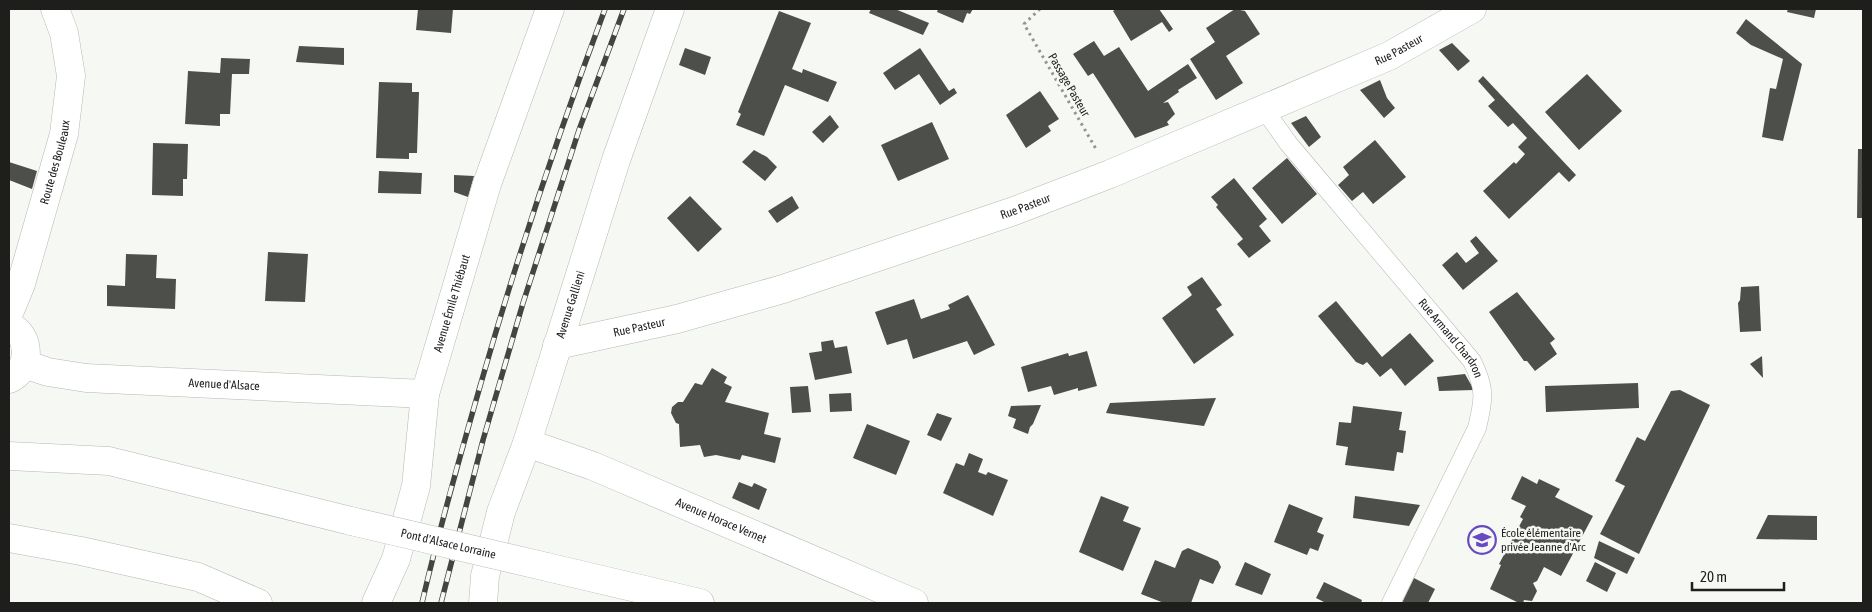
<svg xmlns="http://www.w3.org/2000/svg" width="1872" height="612" viewBox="0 0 1872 612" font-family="'Asap Condensed',sans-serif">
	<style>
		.building { fill: #4d4f4b }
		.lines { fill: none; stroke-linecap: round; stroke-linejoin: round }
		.lane-casing { stroke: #b6b8b3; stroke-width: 19 }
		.street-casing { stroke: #b6b8b3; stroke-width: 29 }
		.path { stroke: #949592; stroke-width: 3; stroke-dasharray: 2.5 4; stroke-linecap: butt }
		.lane { stroke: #fff; stroke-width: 18 }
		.street { stroke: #fff; stroke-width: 28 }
		.rail-casing { stroke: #444543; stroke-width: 5.5 }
		.rail { stroke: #f6f8f3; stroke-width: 4; stroke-dasharray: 11; stroke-linecap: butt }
		.street-bridge-casing { stroke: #b6b8b3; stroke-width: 29; stroke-linecap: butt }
		.street-bridge { stroke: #fff; stroke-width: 28 }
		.labels { text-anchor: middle; stroke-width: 5; stroke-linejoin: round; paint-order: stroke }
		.street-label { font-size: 12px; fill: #1e1f1d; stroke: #f6f8f3 }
		.poi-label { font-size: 12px; fill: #1e1f1d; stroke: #f6f8f3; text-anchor: start }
	</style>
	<rect width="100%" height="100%" fill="#f6f8f3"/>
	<path class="building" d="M418,9H453L451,33L416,30Z
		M871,9H895L929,23L923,35L869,13Z
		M938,9H973L970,14L967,13L963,23L937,12Z
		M1116,9H1159L1173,29L1169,32L1162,22L1131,41L1113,11Z
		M1235,9L1245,11L1260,34L1226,56L1243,83L1216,100L1190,59L1215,42L1206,28Z
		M1788,9H1816L1814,18L1787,12Z
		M779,11L811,23L792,69L802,73L803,69L837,82L828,102L785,85L764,136L736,125L741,114L738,112Z
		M1746,19L1802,64L1783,141L1762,137L1770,88L1776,89L1783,59L1751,45L1736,33Z
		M1094,41L1104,56L1119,47L1148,91L1188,64L1197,78L1178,90L1179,92L1163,103L1168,102L1175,114L1167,122L1169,125L1135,138L1093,73L1088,76L1073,54Z
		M1452,43L1470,61L1458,71L1439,50Z
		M299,46L344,48V65L296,62Z
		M685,48L711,57L705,75L679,65Z
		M920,48L949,91L954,88L957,93L940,105L919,74L895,90L883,73Z
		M221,58L250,59L249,74H232L230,114H220V126L185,124L188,71L220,73Z
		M1587,74L1622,111L1579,150L1545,112Z
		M1483,76L1576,175L1569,182L1559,172L1509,219L1483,191L1514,162L1516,164L1525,154L1518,147L1527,138L1513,123L1508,127L1488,106L1495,100L1478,81Z
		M1380,80L1387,98L1395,108L1384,118L1360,90Z
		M379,82L412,83V92H419L417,153H409V159L376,158Z
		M1040,91L1059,119L1048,126L1051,131L1026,148L1006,115Z
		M830,115L839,127L823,143L812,132Z
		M1306,116L1321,137L1309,147L1291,123Z
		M932,122L949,159L898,181L881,145Z
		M1375,140L1406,177L1373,204L1363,192L1352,201L1338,185L1349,175L1343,167Z
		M153,143L188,144L187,179H183V196L152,195Z
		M1858,149H1863V218H1857Z
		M754,150L767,157L777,167L765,181L742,162Z
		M1287,158L1317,194L1282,224L1252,188Z
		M9,162L37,171L32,189L9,180Z
		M379,171L422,173L421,194L378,193Z
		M454,175L474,176L468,197L454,192Z
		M1234,178L1267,219L1259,226L1271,241L1249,258L1237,244L1243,239L1216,207L1218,205L1211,197Z
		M690,196L722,229L698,252L667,218Z
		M792,196L799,208L777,223L768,211Z
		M1476,236L1498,261L1463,290L1442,265L1457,252L1466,263L1479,253L1470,241Z
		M268,252L308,254L305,302L265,301Z
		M126,254L157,255L156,278L176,279L175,309L107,306V285L125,286Z
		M1202,277L1222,305L1216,309L1234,335L1194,364L1162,318L1192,295L1187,287Z
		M1759,286L1761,331L1740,332L1738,303L1740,300L1741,287Z
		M1517,292L1555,339L1550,343L1557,354L1535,371L1527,361H1524L1489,312Z
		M968,295L995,345L974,355L967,341L913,359L907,339L887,345L875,312L914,299L921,319L950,309L948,305Z
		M1336,301L1382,357L1410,333L1434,361L1405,386L1391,368L1380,377L1367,362L1363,365L1356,362L1318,316Z
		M833,340L835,348L847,346L852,373L815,380L809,353L822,351L821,342Z
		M1087,351L1097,386L1078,391V388L1054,395L1051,386L1028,392L1021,367L1068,353L1069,356Z
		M1762,356L1763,378L1750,364Z
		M712,368L727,377L724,383L732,387L725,402L769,413L764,434L781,438L775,463L742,455L740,460L716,455L704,457L700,445L680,447L679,424L676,423L671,413L672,407L678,402H683L695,383L702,385Z
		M1465,374L1474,390L1439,391L1437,377Z
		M1638,383L1639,408L1546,412L1545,386Z
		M808,386L811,412L792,413L790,387Z
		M1680,390L1710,405L1639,554L1600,534L1625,486L1615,481L1637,437L1645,441L1671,391Z
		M851,393L852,411L830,412L829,394Z
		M1216,398L1204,426L1106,413L1110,403Z
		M1041,405L1033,424L1030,427L1028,434L1013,428L1016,419L1008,416L1011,406Z
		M1353,406L1402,412L1399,430L1406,431L1403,453L1397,452L1394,471L1345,465L1348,447L1336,445L1339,422L1351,423Z
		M937,413L952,418L941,441L927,435Z
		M867,424L910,441L896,475L853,458Z
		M969,453L983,459L978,472L986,475L988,472L1008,480L993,516L943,493L956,463L964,466Z
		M1522,476L1537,484L1539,479L1560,489L1555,497L1593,516L1561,576L1544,567L1537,581L1533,583L1537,591L1532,601L1524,600L1523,603H1519L1490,589L1501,565L1499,564L1523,519L1520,517L1526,506L1511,499Z
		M739,482L752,487L754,483L767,489L759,510L732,498Z
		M1101,496L1129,507L1123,521L1141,528L1123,571L1079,552Z
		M1355,496L1420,505L1409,526L1353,518Z
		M1289,504L1323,518L1317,532L1324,535L1318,551L1310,548L1307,555L1274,542Z
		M1768,515L1817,516V540L1756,539Z
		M1599,541L1635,558L1627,574L1594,558Z
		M1188,548L1218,561L1221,567L1213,584L1200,579L1191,603H1164L1141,594L1155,560L1175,568L1182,551Z
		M1245,562L1271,574L1262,595L1235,585Z
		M1595,562L1616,573L1607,592L1586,581Z
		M1414,578L1435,589L1428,603H1402Z
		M1324,582L1362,600L1361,603H1326L1316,598Z"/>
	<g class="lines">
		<defs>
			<g id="lane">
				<path id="s1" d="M1264,109L1288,143L1472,361C1486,389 1484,399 1477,428L1391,603"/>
			</g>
			<g id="street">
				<path id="s2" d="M9,313L21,284L64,134L71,76L64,33L55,9"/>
				<path d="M9,326C32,335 31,370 9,379"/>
				<path id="s3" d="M557,345L677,319L783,289L1014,211L1110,174L1389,56L1472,9"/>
				<path id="s4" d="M24,364L48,372L86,378L425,394"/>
				<path id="s5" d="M527,443L593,466L914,603"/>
				<path d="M9,456L109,461L351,521"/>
				<path d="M9,538L81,551L198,577L258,603"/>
				<path d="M547,567L700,603"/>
				<path id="s6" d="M376,603L396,559L416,486L425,394L487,184L550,9"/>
				<path id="s7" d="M483,603L485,576L501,512L527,443L616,160L670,9"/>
			</g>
		</defs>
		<use href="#lane" class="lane-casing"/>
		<use href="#street" class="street-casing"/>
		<path class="path" d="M1040,9L1024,24L1096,149"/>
		<use href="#lane" class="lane"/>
		<use href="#street" class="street"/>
		<defs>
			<path id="rail" d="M422,603C439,529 460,456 481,383C517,257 559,132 605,9
				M441,603L483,440L523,303L579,130L624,9"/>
		</defs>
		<use href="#rail" class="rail-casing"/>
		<use href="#rail" class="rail"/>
		<defs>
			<g id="street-bridge">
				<path id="s8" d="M351,521L547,567"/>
			</g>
		</defs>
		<use href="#street-bridge" class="street-bridge-casing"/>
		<use href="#street-bridge" class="street-bridge"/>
	</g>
	<defs>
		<symbol id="school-ring" viewBox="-11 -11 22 22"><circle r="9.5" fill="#f6f8f3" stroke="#6849c2" stroke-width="1.5"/><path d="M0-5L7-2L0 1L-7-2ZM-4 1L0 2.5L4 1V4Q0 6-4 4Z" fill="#6849c2"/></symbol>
	</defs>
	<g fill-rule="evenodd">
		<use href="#school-ring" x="1466" y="524" width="32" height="32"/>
	</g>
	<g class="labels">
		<g class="street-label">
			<text dy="4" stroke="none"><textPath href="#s3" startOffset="894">Rue Pasteur</textPath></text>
			<text transform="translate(1069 85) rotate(60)" y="4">Passage Pasteur</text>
			<text dy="4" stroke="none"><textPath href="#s2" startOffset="158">Route des Bouleaux</textPath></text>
			<text dy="4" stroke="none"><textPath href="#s3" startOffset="489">Rue Pasteur</textPath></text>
			<text dy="4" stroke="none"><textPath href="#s6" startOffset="311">Avenue Émile Thiébaut</textPath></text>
			<text dy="4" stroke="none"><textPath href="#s7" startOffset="312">Avenue Gallieni</textPath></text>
			<text dy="4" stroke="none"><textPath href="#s3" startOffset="84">Rue Pasteur</textPath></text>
			<text dy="4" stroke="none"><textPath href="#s1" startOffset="296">Rue Armand Chardron</textPath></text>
			<text dy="4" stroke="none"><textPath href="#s4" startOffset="202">Avenue d'Alsace</textPath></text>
			<text dy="4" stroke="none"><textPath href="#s5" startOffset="209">Avenue Horace Vernet</textPath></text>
			<text dy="4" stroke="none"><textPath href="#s8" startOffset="100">Pont d'Alsace Lorraine</textPath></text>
		</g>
		<g class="poi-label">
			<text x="1501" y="537">École élémentaire<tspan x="1501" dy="14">privée Jeanne d'Arc</tspan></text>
		</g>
	</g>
	<rect width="1872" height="612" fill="none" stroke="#1e1f1d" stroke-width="20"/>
	<path d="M1692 582v8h92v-8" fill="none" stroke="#1e1f1d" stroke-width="2.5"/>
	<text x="1700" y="582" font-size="15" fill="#1e1f1d" stroke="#f6f8f3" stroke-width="4" paint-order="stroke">20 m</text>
</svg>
